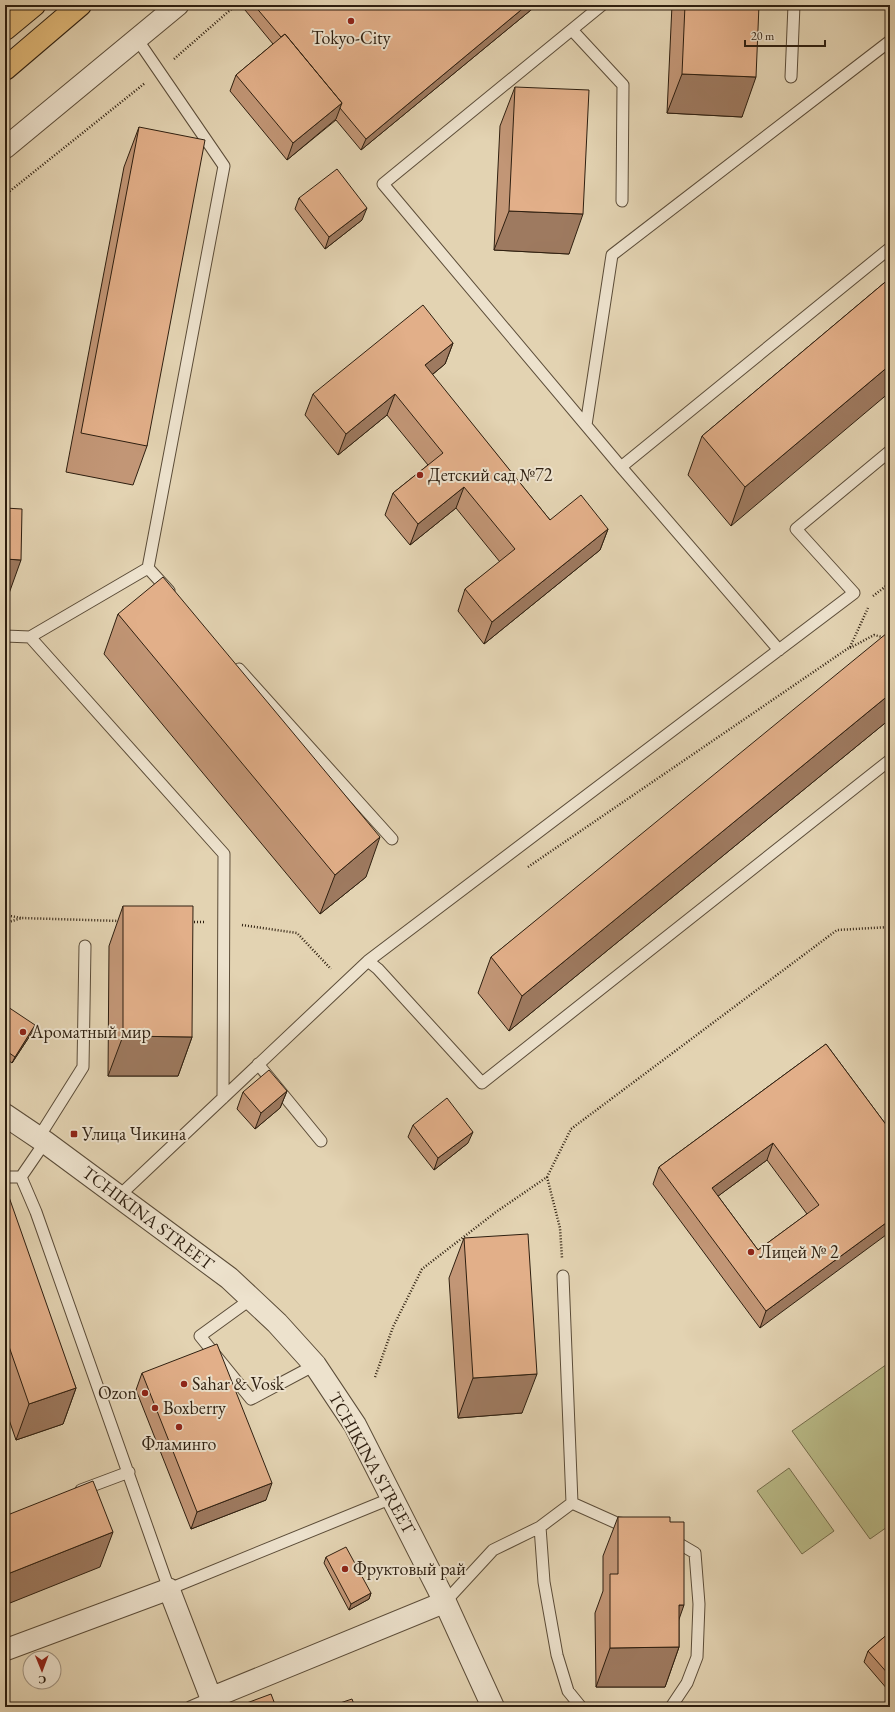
<svg xmlns="http://www.w3.org/2000/svg" width="895" height="1712" viewBox="0 0 895 1712" font-family="'EB Garamond',serif">
	<style>
		.green { fill: #b9bb88; stroke: #746d4c }
		.lines { fill: none; stroke-linecap: round; stroke-linejoin: round }
		.service-casing { stroke: #5b4c38; stroke-width: 13 }
		.minor-casing { stroke: #5b4c38; stroke-width: 23 }
		.tertiary-casing { stroke: #5b4c38; stroke-width: 24 }
		.primary-casing { stroke: #2e1f10; stroke-width: 24 }
		.path { stroke: #2e1f10; stroke-width: 2.5; stroke-dasharray: 1 2; stroke-linecap: butt }
		.service { stroke: #ede2cd; stroke-width: 11 }
		.minor { stroke: #ede2cd; stroke-width: 21 }
		.tertiary { stroke: #ede2cd; stroke-width: 22 }
		.primary { stroke: #e2ba79; stroke-width: 22 }
		.wall { fill: #c29676; stroke: #2e1f10; fill-rule: evenodd }
		.shaded-wall { fill: #9e7a60; stroke: #2e1f10 }
		.building { fill: #e2af89; stroke: #2e1f10; fill-rule: evenodd }
		.poi-dot { fill: #8f2418; stroke: #ede2cd; stroke-width: 1.5 }
		.labels { text-anchor: middle; stroke-width: 4; stroke-linejoin: round; paint-order: stroke }
		.poi-label { font-size: 18px; fill: #2e1f10; stroke: #ede2cd; text-anchor: start }
		.street-label { font-size: 18px; fill: #2e1f10; stroke: #ede2cd }
	</style>
	<rect width="100%" height="100%" fill="#e3d3b2"/>
	<filter id="stains"><feTurbulence type="fractalNoise" baseFrequency=".005" numOctaves="4"/><feColorMatrix values="0 0 0 0 .2 0 0 0 0 .09 0 0 0 0 .02 0 0 0 .5 -.17"/></filter>
	<radialGradient id="worn" r=".72"><stop offset=".6" stop-color="#630" stop-opacity="0"/><stop offset="1" stop-color="#630" stop-opacity=".3"/></radialGradient>
	<path class="green" d="M890,1362V1525L870,1539L792,1431Z
		M789,1468L834,1531L802,1554L757,1491Z"/>
	<g class="lines">
		<defs>
			<path id="service" d="M602,5L383,184L621,467L779,650
				M572,30L623,85L622,201
				M137,39L224,166L148,568L169,591
				M791,77L794,5
				M586,425L612,255L890,41
				M621,467L890,248
				M5,636L30,637L224,854L223,1098
				M30,637L148,568
				M239,669L392,839
				M368,961L854,593L796,529L890,451
				M258,1064L321,1141
				M39,1137L83,1067L85,946
				M45,1142L21,1177L36,1212L169,1589L392,1498
				M5,1177H21
				M119,1196L368,961L378,969L482,1083L890,760
				M563,1276L572,1503
				M251,1299L200,1336L251,1399L315,1365
				M81,1490L129,1472
				M540,1527L544,1582L557,1655L568,1691L581,1707
				M671,1539L695,1553L699,1604L697,1657L687,1683L671,1707
				M445,1602L493,1550L540,1527L572,1503L619,1524L629,1527
				M190,1707L211,1698"/>
			<path id="minor" d="M5,148L178,5
				M5,1650L169,1589L211,1698L445,1602"/>
			<path id="tertiary" d="M5,1115L45,1142L229,1278L277,1323L315,1365L355,1425L445,1602L493,1707"/>
			<path id="primary" d="M5,29L34,5
				M5,69L80,5"/>
		</defs>
		<use href="#service" class="service-casing"/>
		<use href="#minor" class="minor-casing"/>
		<use href="#tertiary" class="tertiary-casing"/>
		<use href="#primary" class="primary-casing"/>
		<path class="path" d="M174,59L236,5
			M5,195L145,83
			M873,596L890,583
			M850,648L874,635L890,639
			M528,867L850,647L868,608
			M5,915L21,918
			M191,922H206
			M5,923L22,918L120,921
			M242,925L297,933L331,969
			M547,1177L560,1228L562,1258
			M375,1377L393,1327L422,1269L496,1212L547,1177L571,1129L837,930L890,927"/>
		<use href="#service" class="service"/>
		<use href="#minor" class="minor"/>
		<use href="#tertiary" class="tertiary"/>
		<use href="#primary" class="primary"/>
	</g>
	<path class="wall" d="M246,5H537L361,150L336,120L287,160L230,91L236,75L273,44L245,10Z
		M672,5H759L742,117L667,113Z
		M515,87L569,254L494,250L500,126Z
		M139,127L147,446L133,485L66,472L124,167Z
		M299,198L362,220L325,249L295,209Z
		M890,278L731,526L688,475L702,436Z
		M453,343L445,364L432,375L550,520L608,529L600,550L484,644L458,611L465,589L500,562L456,508L410,545L385,515L393,493L428,465L387,415L338,455L305,415L313,394Z
		M118,614L366,877L320,914L104,654Z
		M890,637V719L509,1031L478,993L491,957Z
		M123,906L192,1037L178,1076H108L109,946Z
		M5,1005L33,1031L12,1063L5,1058Z
		M826,1044L890,1130L760,1328L653,1184L659,1167ZM767,1160L807,1214L758,1250L718,1196Z
		M287,1091L280,1108L255,1129L237,1109L243,1092Z
		M413,1125L468,1143L434,1170L408,1137Z
		M5,1199L76,1388L63,1424L16,1440L5,1408Z
		M464,1238L522,1413L458,1418L449,1278Z
		M142,1373L266,1500L191,1529L136,1390Z
		M618,1517L670,1522L679,1620V1647L665,1687H596L595,1613L603,1591V1556Z
		M326,1557L371,1593L369,1599L349,1610L324,1563Z
		M890,1632V1688L888,1690L864,1662L868,1651Z"/>
	<path class="shaded-wall" d="M527,5H537L361,150L366,139Z
		M682,74L756,77L742,117L667,113Z
		M342,103L336,119L287,160L293,143Z
		M367,208L362,220L325,249L329,237Z
		M509,211L583,214L569,254L494,250Z
		M453,343L445,364L417,387L425,365Z
		M890,365V392L731,526L745,487Z
		M395,394L387,415L338,455L346,434Z
		M464,487L456,508L410,545L418,524Z
		M608,529L600,550L484,644L492,622Z
		M5,559L21,560L7,599H5Z
		M890,694V719L509,1031L522,996Z
		M380,837L366,877L320,914L335,875Z
		M35,1025L33,1031L12,1063L15,1057Z
		M123,1036L192,1037L178,1076H108Z
		M287,1091L280,1108L255,1129L261,1113Z
		M473,1132L468,1143L434,1170L438,1158Z
		M773,1143L767,1160L706,1205L712,1188Z
		M890,1220V1232L760,1328L766,1311Z
		M537,1374L522,1413L458,1418L473,1378Z
		M76,1388L63,1424L16,1440L29,1404Z
		M272,1483L266,1500L191,1529L197,1512Z
		M113,1532L100,1567L5,1605V1575Z
		M371,1593L369,1599L349,1610L351,1604Z
		M679,1605H684L670,1645Z
		M679,1647L665,1687H596L610,1648Z"/>
	<path class="building" d="M254,5H527L366,139L340,108L342,103L285,34L281,37Z
		M685,5H759L756,77L682,74Z
		M285,34L342,103L293,143L236,75Z
		M515,87L589,90L583,214L509,211Z
		M139,127L205,140L147,446L81,433Z
		M337,169L367,208L329,237L299,198Z
		M890,278V365L745,487L702,436Z
		M423,305L453,343L425,365L550,520L581,495L608,529L492,622L465,589L515,549L464,487L418,524L393,493L443,453L395,394L346,434L313,394Z
		M5,508L22,509L21,560L5,559Z
		M163,577L380,837L335,875L118,614Z
		M887,633L890,637V694L522,996L491,957Z
		M123,906H193L192,1037L123,1036Z
		M5,1005L35,1025L15,1057L5,1050Z
		M826,1044L890,1130V1220L766,1311L659,1167ZM773,1143L819,1205L758,1250L712,1188Z
		M269,1070L287,1091L261,1113L243,1092Z
		M447,1098L473,1132L438,1158L413,1125Z
		M9,1197L76,1388L29,1404L5,1335V1199Z
		M528,1234L537,1374L473,1378L464,1238Z
		M217,1344L272,1483L197,1512L142,1373Z
		M93,1481L113,1532L5,1575V1516Z
		M618,1517H670V1522H684V1605H679V1647L610,1648V1574H618Z
		M346,1547L371,1593L351,1604L326,1557Z
		M890,1632V1676L868,1651Z
		M271,1694L276,1707H236Z
		M352,1699L355,1707H328Z"/>
	<g class="poi-dot">
		<circle cx="351" cy="21" r="4"/>
		<circle cx="420" cy="475" r="4"/>
		<circle cx="23" cy="1032" r="4"/>
		<rect x="70" y="1130" width="8" height="8" rx="2"/>
		<circle cx="751" cy="1252" r="4"/>
		<circle cx="184" cy="1384" r="4"/>
		<circle cx="145" cy="1393" r="4"/>
		<circle cx="155" cy="1408" r="4"/>
		<circle cx="179" cy="1427" r="4"/>
		<circle cx="345" cy="1569" r="4"/>
	</g>
	<g class="labels">
		<g class="poi-label">
			<text x="351" y="44" text-anchor="middle">Tokyo-City</text>
			<text x="428" y="481">Детский сад №72</text>
			<text x="31" y="1038">Ароматный мир</text>
			<text x="82" y="1140">Улица Чикина</text>
			<text x="759" y="1258">Лицей № 2</text>
			<text x="192" y="1390">Sahar &amp; Vosk</text>
			<text x="137" y="1399" text-anchor="end">Ozon</text>
			<text x="163" y="1414">Boxberry</text>
			<text x="179" y="1450" text-anchor="middle">Фламинго</text>
			<text x="353" y="1575">Фруктовый рай</text>
		</g>
		<g class="street-label">
			<text transform="translate(148 1218) rotate(37)" y="6">TCHIKINA STREET</text>
			<text transform="translate(372 1463) rotate(61)" y="6">TCHIKINA STREET</text>
		</g>
	</g>
	<rect width="895" height="1712" fill="none" stroke="#e3d3b2" stroke-width="20"/>
	<rect x="6" y="6" width="883" height="1700" fill="none" stroke="#2e1f10" stroke-width="2"/>
	<rect x="10" y="10" width="875" height="1692" fill="none" stroke="#2e1f10"/>
	<g transform="translate(42 1670) rotate(179)"><circle r="19" fill="#ede2cd" stroke="#a19481"/>
	<path d="M0-3L7 15L0 10L-7 15Z" fill="#8f2418"/>
	<text y="-6" font-size="11" font-weight="bold" text-anchor="middle" fill="#2e1f10">С</text>
	</g>
	<path d="M745 40v6h80v-6" fill="none" stroke="#2e1f10" stroke-width="2"/>
	<text x="751" y="40" font-size="12" fill="#2e1f10" stroke="#ede2cd" stroke-width="3" paint-order="stroke">20 m</text>
	<rect width="100%" height="100%" filter="url(#stains)"/>
	<rect width="100%" height="100%" fill="url(#worn)"/>
</svg>
